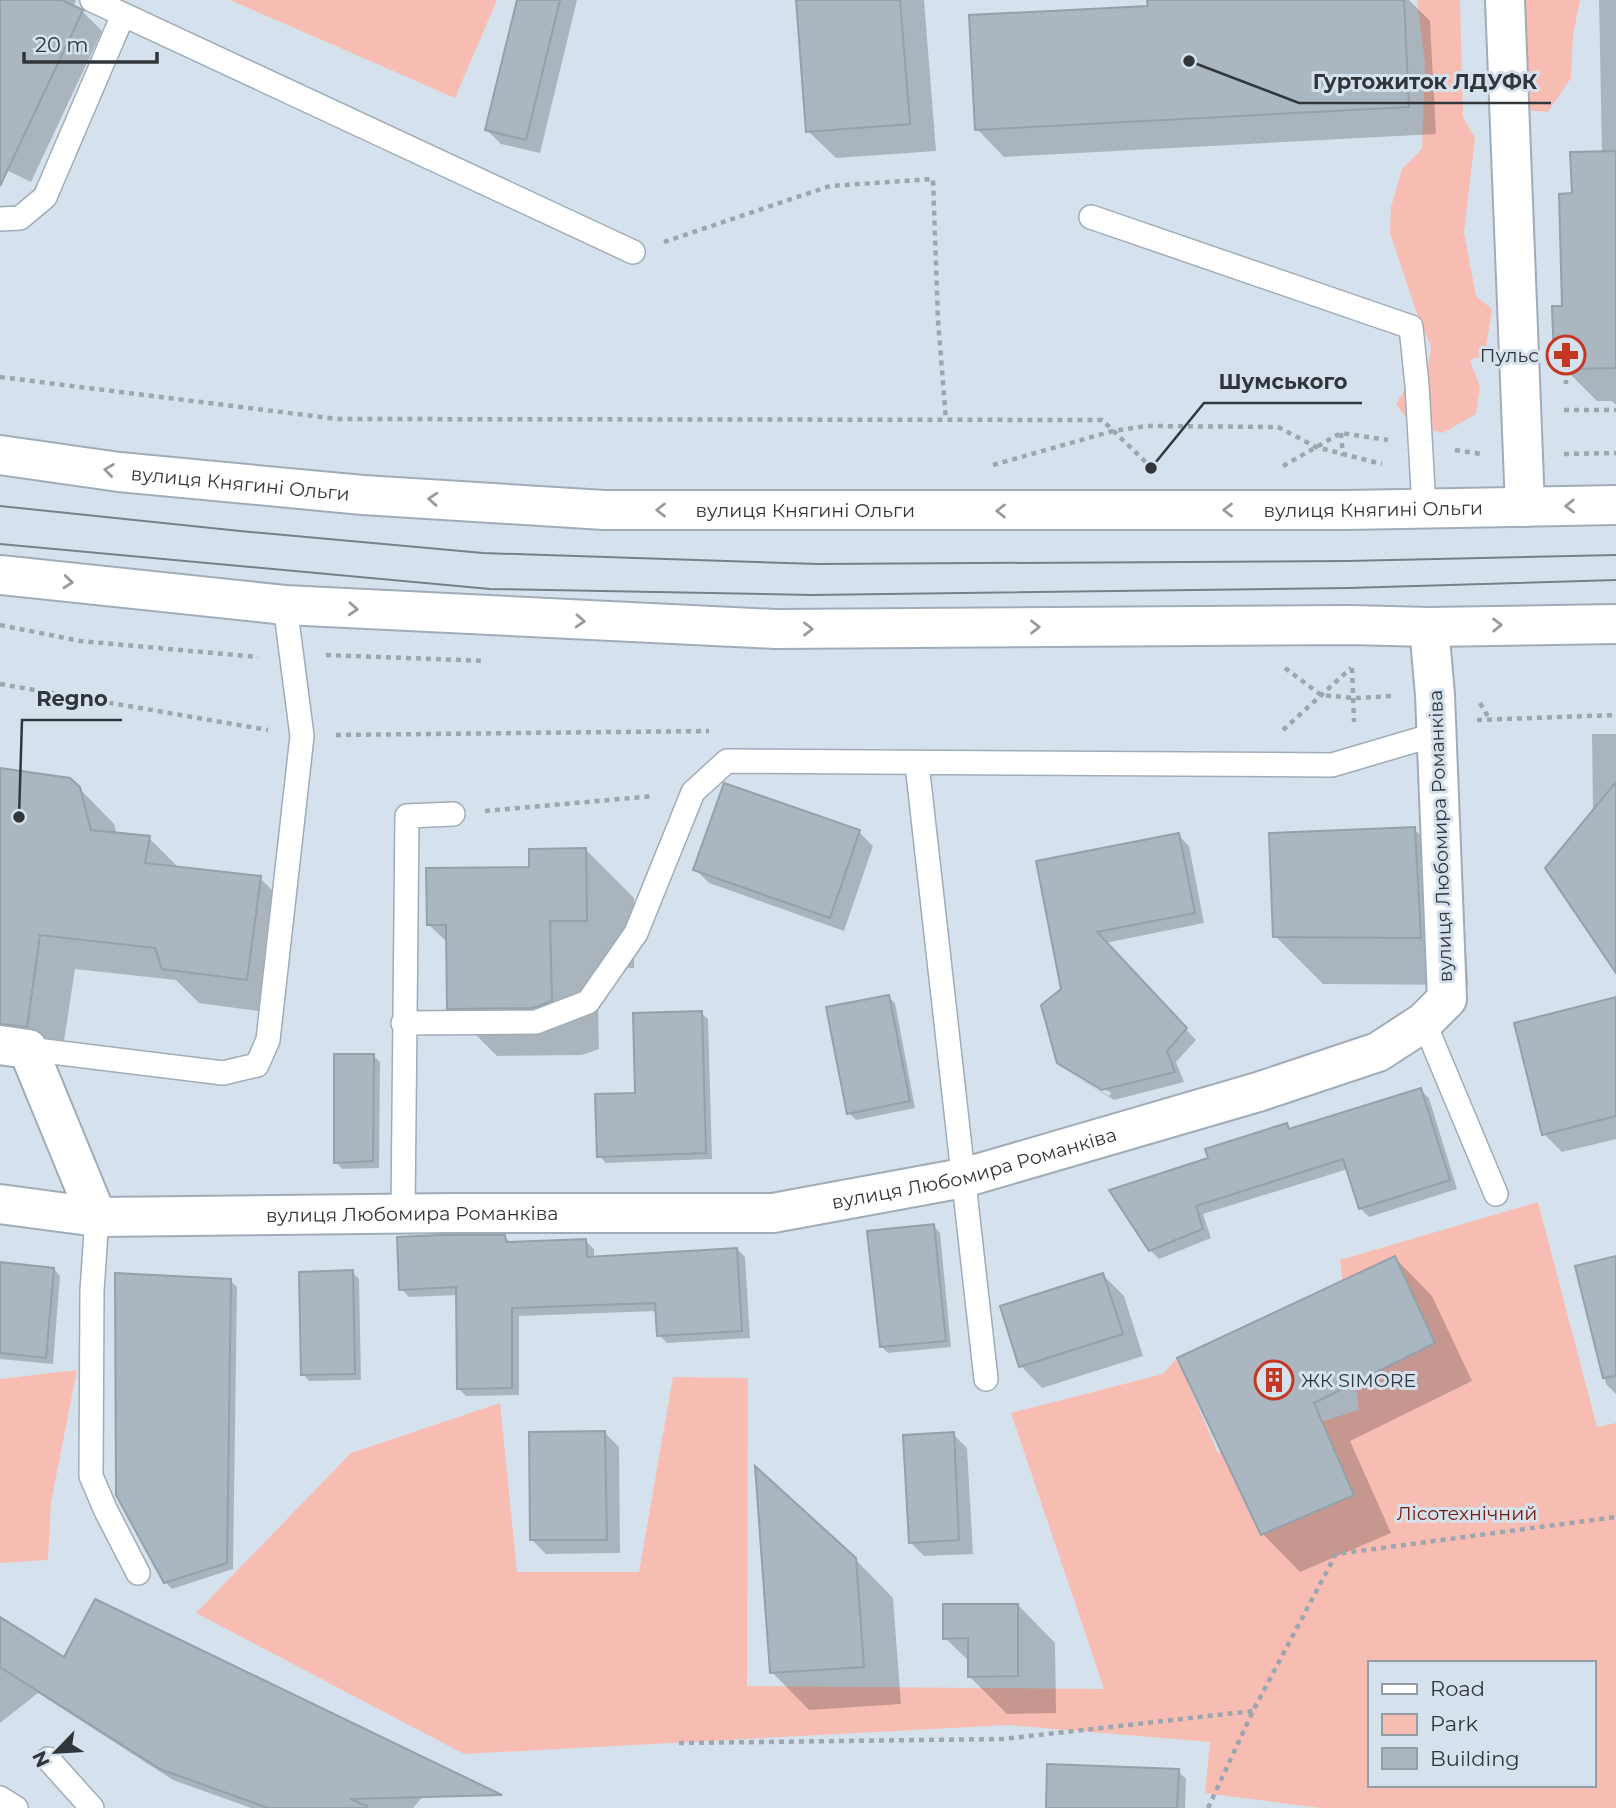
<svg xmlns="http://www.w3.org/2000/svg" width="1616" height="1808" viewBox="0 0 1616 1808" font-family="Montserrat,sans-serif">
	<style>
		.green { fill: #f8bdb2; fill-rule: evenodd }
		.shadow { fill: #0003 }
		.building { fill: #aab7c1; stroke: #94a0aa; stroke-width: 2 }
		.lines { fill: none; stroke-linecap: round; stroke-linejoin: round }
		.lane-casing { stroke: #a0acb7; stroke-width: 26 }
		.street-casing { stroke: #a0acb7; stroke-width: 42 }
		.secondary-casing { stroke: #a0acb7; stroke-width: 42 }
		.path { stroke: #9ca6af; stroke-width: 4.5; stroke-dasharray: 5 5; stroke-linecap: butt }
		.lane { stroke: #fff; stroke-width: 23 }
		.street { stroke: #fff; stroke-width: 38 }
		.secondary { stroke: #fff; stroke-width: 38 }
		.tram { stroke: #788087; stroke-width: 2 }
		.oneway { stroke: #989a9c }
		.labels { text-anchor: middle; stroke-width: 6; stroke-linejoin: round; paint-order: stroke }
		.poi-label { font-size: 19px; fill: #31363a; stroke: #d5e2ed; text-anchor: end }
		.street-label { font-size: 19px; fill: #31363a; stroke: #d5e2ed }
		.park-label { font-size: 19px; fill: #75190c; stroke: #d5e2ed }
		.leader { fill: none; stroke: #31363a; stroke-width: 2.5 }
		.callout-dot { fill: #31363a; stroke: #d5e2ed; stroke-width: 2.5 }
		.callout-label { font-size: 21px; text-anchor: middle; font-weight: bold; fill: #31363a; stroke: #d5e2ed; stroke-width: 6; stroke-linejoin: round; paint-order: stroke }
	</style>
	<rect width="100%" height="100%" fill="#d5e2ed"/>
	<path class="green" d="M230,0H497L455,98Z
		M1417,0H1460L1463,117L1475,138L1464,232L1476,296L1492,309L1485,355L1470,360L1480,387L1476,414L1443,433L1411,425L1396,404L1412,377L1428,368L1431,347L1416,311L1390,233L1391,207L1402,169L1422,149L1425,63Z
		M1505,0H1580L1573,35L1571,78L1548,112L1506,109Z
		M1538,1202L1597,1427L1616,1423V1808H1320L1205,1793L1210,1742L1008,1725L464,1754L196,1613L351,1453L500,1403L517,1572H639L673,1377L748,1378L747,1686L1104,1689L1011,1413L1163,1374L1177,1358L1218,1453L1359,1410L1340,1260ZM1369,1663H1593V1785H1369Z
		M77,1370L51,1502L48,1560L0,1563V1379Z"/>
	<path class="shadow" d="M0,0H76L73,7L82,11L102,31L31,182L0,167Z
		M518,0H577L540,153L501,144L487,130Z
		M798,0H924L936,151L836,158L808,131Z
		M1149,0H1409L1430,21L1436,134L1004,157L977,129L1149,7Z
		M1599,0H1616V405L1612,401H1597L1556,360L1564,308L1573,195L1602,153Z
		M1592,734H1616V970L1593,812Z
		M0,770L79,788L114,824L117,834L149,838L179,868L260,878L295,913L281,1014L199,1003L176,980L75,969L64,1041L0,1032Z
		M1414,829L1462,877L1468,985L1323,984L1275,936Z
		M859,832L873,846L844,931L709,883L695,869Z
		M1178,835L1189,846L1204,923L1105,943L1196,1040L1176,1062L1184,1082L1114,1100L1068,1072L1109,1096L1111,1093L1065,1066V1069L1058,1062L1063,989L1038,863Z
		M586,850L634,898V968H597L599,1049L582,1055L497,1056L449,1008L448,943L428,924Z
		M888,997L895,1003L915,1108L856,1120L849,1113Z
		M1616,999V1139L1562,1152L1544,1134Z
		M701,1013L708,1019L712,1159L606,1163L599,1156L637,1095Z
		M374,1056L380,1062L379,1168L342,1169L336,1162Z
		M1420,1090L1429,1098L1457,1189L1369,1217L1360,1208L1348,1169L1203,1214L1211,1238L1159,1259L1150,1250L1210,1159L1286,1125L1291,1130Z
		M934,1226L940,1233L951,1347L888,1353L881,1346Z
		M505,1237L512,1244L586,1241L594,1249V1258L737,1249L745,1257L750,1338L667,1343L659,1335L657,1311L519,1316V1395L466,1396L458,1388V1295L409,1297L401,1289Z
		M1395,1258L1432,1296L1472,1381L1350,1441L1391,1533L1300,1572L1263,1534L1179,1359Z
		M1616,1258V1394L1606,1384L1577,1268Z
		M0,1264L54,1269L60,1276L53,1364L0,1359Z
		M352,1272L359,1279L361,1380L309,1381L303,1374Z
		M1103,1275L1124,1296L1143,1356L1042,1388L1021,1366Z
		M231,1281L237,1287L233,1569L172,1589L165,1582Z
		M605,1433L619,1447L620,1553L546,1554L532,1540Z
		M953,1434L967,1448L973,1554L924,1556L910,1542Z
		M855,1559L893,1598L901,1704L809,1710L772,1672Z
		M1018,1605L1055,1643L1056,1713L1007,1714L969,1676L970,1662L945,1638Z
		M0,1629L65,1660L442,1774L413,1808H251L173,1780L38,1693L0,1723Z
		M1178,1771L1186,1779L1185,1808H1047Z"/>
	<path class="building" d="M0,0H62L83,10L0,186Z
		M517,0H560L526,140L485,130Z
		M796,0H900L910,124L806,132Z
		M1147,0H1404L1409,107L975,130L969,15L1148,6Z
		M1616,151V368L1577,369V360H1554L1552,306H1562L1559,194L1572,193L1570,152Z
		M0,768L70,778L80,787L91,830L150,836L145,863L261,876L247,980L162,969L155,948L40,935L27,1027L0,1024Z
		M1616,782V973L1545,868Z
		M724,783L860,830L830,918L693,870Z
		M1415,827L1421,938L1273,937L1269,833Z
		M1179,833L1195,913L1097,932L1187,1028L1167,1051L1175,1072L1102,1090L1057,1063L1041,1005L1061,989L1036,861Z
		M586,848L587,921H550L552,1001L533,1008L447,1009L446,925H427L426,868L529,867V849Z
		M889,995L910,1101L847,1114L826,1007Z
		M1616,997V1116L1542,1135L1514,1023Z
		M702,1011L706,1153L597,1157L595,1094L635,1093L633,1013Z
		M334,1054H374L373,1161L334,1163Z
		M1421,1088L1450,1180L1359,1209L1343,1159L1196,1206L1203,1229L1149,1251L1109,1190L1208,1158L1205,1149L1287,1123L1289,1129Z
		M934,1224L946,1341L880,1347L867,1231Z
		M440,1235H505L506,1242L586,1239L587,1257L737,1248L742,1331L657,1336L655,1303L512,1308V1388L457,1389L456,1287L399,1290L397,1237Z
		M1395,1256L1435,1343L1314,1403L1354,1495L1261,1535L1177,1358Z
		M1616,1256V1376L1603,1378L1575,1266Z
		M0,1262L54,1268L46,1358L0,1353Z
		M353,1270L355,1374L301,1375L299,1272Z
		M115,1273L231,1279L227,1563L164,1583L116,1495Z
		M1103,1273L1123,1334L1019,1367L1000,1306Z
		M605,1431L607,1540H530L529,1432Z
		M954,1432L959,1540L909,1543L903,1435Z
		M755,1466L856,1558L864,1667L770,1673Z
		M95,1599L168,1634L502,1795L350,1799L367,1806L366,1808H268L160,1769L0,1667V1617L64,1657Z
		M943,1604H1018V1676L968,1677V1638L943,1639Z
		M1047,1764L1179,1769L1177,1808H1046Z"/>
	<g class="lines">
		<defs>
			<path id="lane" d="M92,0L633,252
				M1091,217L1411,327L1417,385L1424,508
				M0,219L20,218L45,197L123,15
				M917,764L986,1379
				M1424,1022L1496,1194
				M403,1023L536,1022L588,1002L636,933L693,792L727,761L1332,765L1437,734
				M28,1049L223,1073L257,1065L268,1040L302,736L285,605
				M403,1213L407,816L453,814
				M97,1217L92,1291L91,1476L106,1511L138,1573
				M48,1759L92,1808
				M0,1798L16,1808"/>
			<g id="street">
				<path d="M1505,0L1525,507"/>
				<path d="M0,1045L28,1049L97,1217"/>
				<path id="s1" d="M0,1204L97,1217L453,1213H773L963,1178L1258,1092L1378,1052L1424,1022L1447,999L1435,695L1429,627"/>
			</g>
			<g id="secondary">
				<path id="s2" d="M0,455L119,472L363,495L604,510H1346L1616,505"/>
				<path d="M0,575L285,605L776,629L1350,625L1429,627L1616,624"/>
			</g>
		</defs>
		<use href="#lane" class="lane-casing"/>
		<use href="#street" class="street-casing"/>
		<use href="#secondary" class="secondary-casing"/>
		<path class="path" d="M664,242L830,186L933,179L938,321L946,420
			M1566,360V384
			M0,377L337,419L1102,420L1151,467
			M1564,410H1616
			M1341,433L1343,456
			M1455,450L1481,454
			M1564,454L1616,453
			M993,465L1113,431L1147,426L1278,427L1316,447L1382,464
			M1283,466L1341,433L1388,440
			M0,625L80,641L258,657
			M326,655L486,661
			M1285,668L1321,695L1354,698L1393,696
			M1352,668L1354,722
			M0,684L268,730
			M1480,703L1490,720
			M1477,720L1616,715
			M1283,730L1351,668
			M336,735L709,731
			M485,811L654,796
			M679,1743L1003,1739L1253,1711
			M1208,1808L1253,1711L1336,1554L1616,1517"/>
		<use href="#lane" class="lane"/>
		<use href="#street" class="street"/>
		<use href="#secondary" class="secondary"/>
		<path class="tram" d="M0,506L240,531L483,553L818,564L1347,561L1616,555
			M0,544L490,589L812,595L1348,588L1616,580"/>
	</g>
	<defs><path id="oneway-chevron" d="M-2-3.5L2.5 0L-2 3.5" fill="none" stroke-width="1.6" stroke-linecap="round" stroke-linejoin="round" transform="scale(1.75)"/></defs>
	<g class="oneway">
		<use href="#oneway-chevron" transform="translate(109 470) rotate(-172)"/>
		<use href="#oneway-chevron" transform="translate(433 499) rotate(-176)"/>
		<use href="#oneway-chevron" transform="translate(1570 506) rotate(179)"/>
		<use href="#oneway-chevron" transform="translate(661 510) rotate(-180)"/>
		<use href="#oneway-chevron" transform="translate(1228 510) rotate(180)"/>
		<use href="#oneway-chevron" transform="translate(1001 511) rotate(-180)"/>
		<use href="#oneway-chevron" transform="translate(68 582) rotate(6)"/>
		<use href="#oneway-chevron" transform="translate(353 609) rotate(3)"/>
		<use href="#oneway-chevron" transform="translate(580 621) rotate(3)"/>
		<use href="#oneway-chevron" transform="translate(1497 625) rotate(-1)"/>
		<use href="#oneway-chevron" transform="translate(1035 627)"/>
		<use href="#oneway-chevron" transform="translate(808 629)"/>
	</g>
	<defs>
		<symbol id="pharmacy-ring" viewBox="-11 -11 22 22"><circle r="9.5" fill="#d5e2ed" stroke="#c33723" stroke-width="1.5"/><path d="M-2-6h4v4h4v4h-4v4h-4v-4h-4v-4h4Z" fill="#c33723"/></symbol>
		<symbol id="building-ring" viewBox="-11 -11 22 22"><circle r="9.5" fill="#d5e2ed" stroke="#c33723" stroke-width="1.5"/><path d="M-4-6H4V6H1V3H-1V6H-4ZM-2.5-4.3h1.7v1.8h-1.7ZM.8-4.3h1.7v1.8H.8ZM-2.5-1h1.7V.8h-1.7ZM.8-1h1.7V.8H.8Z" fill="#c33723"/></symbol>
	</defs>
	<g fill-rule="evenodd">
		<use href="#pharmacy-ring" x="1544" y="333" width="44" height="44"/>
		<use href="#building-ring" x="1252" y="1358" width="44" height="44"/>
	</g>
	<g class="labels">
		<g class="poi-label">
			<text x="1539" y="362">Пульс</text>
			<text x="1301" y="1387" text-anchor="start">ЖК SIMORE</text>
		</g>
		<g class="street-label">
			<text dy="7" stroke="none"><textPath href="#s2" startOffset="242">вулиця Княгині Ольги</textPath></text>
			<text dy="7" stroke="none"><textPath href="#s2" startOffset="1376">вулиця Княгині Ольги</textPath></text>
			<text dy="7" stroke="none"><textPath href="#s2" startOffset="808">вулиця Княгині Ольги</textPath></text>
			<text transform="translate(1440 836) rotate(-92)" y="7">вулиця Любомира Романківа</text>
			<text dy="7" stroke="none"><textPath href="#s1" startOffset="980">вулиця Любомира Романківа</textPath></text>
			<text dy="7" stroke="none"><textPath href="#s1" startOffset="413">вулиця Любомира Романківа</textPath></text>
		</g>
		<g class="park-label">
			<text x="1467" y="1520">Лісотехнічний</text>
		</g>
	</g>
	<path class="leader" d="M1189 61L1299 103H1551M1151 468L1204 403H1362M19 817L22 720H122"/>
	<g class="callout-dot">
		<circle cx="1189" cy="61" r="7"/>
		<circle cx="1151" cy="468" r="7"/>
		<circle cx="19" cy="817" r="7"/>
	</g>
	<g class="callout-label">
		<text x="1425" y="89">Гуртожиток ЛДУФК</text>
		<text x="1283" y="389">Шумського</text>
		<text x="72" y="706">Regno</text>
	</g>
	<rect x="1368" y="1661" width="228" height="126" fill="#d5e2ed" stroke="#939da5" stroke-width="2"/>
	<rect x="1382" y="1684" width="35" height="10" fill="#ffffff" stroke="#939da5" stroke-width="2"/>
	<text x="1430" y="1696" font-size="21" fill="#31363a">Road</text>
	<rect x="1382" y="1714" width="35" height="21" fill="#f8bdb2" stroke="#939da5" stroke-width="2"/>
	<text x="1430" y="1731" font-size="21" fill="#31363a">Park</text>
	<rect x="1382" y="1748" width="35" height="21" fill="#aab7c1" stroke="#939da5" stroke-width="2"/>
	<text x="1430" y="1766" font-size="21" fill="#31363a">Building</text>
	<g transform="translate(56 1752) rotate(245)" stroke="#d5e2ed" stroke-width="5" paint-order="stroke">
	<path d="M0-5L12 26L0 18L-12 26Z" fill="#31363a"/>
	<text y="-10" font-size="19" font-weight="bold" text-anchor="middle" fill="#31363a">N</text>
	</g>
	<path d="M24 52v10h133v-10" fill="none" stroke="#31363a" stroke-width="3.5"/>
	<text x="35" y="52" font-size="21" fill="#31363a" stroke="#d5e2ed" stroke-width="5" paint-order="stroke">20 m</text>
</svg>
